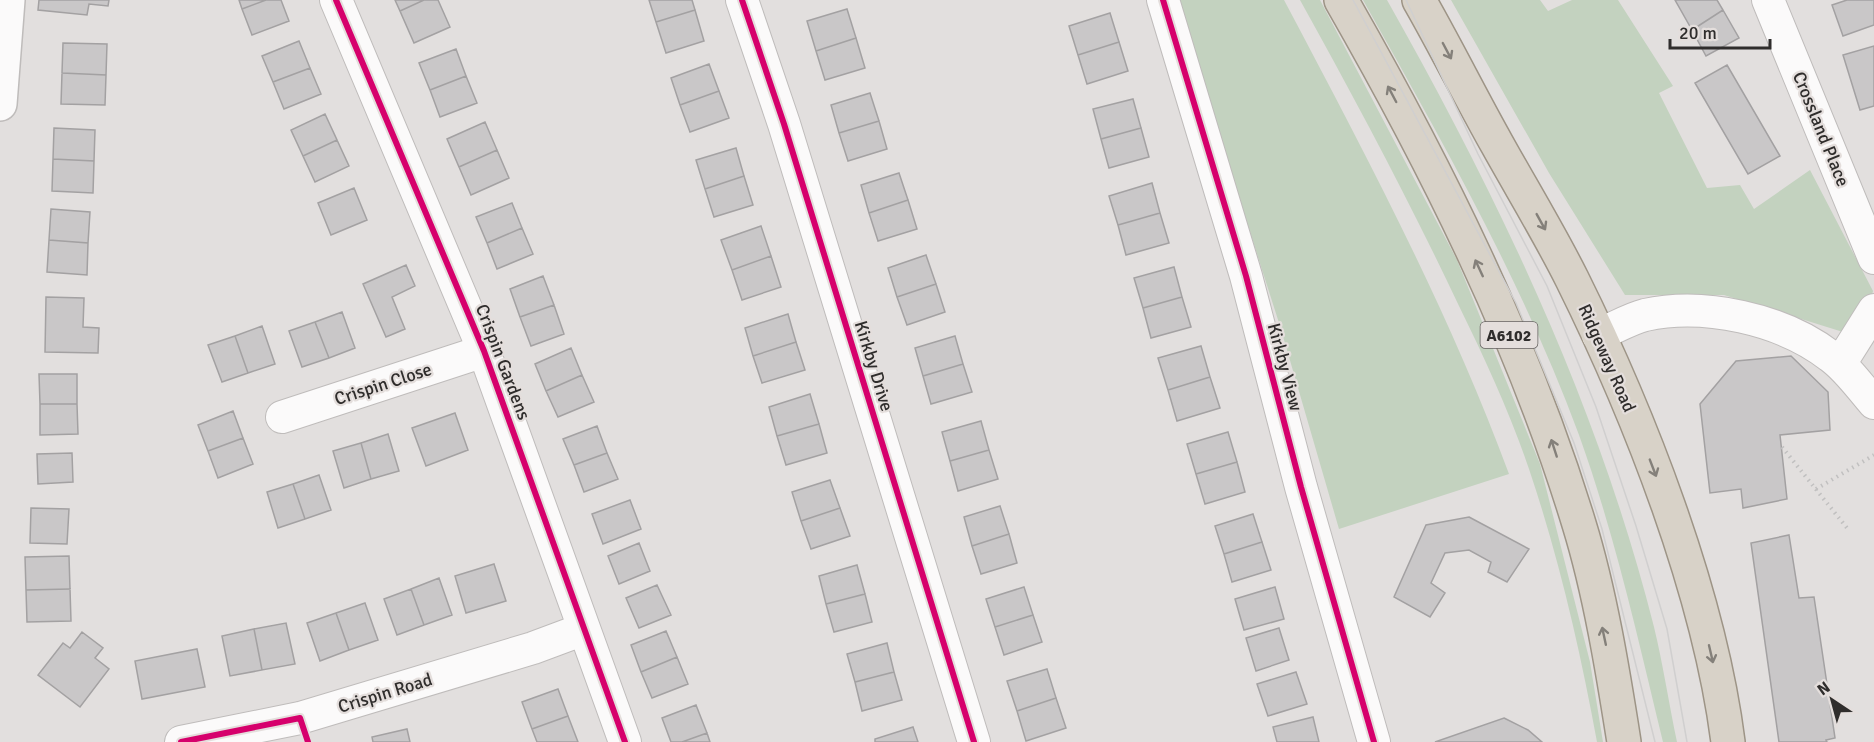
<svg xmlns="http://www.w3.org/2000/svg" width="1874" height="742" viewBox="0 0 1874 742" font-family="Signika,sans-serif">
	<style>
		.green { fill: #c3d2bf }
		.building { fill: #c9c7c8; stroke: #a3a1a2; stroke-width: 1.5 }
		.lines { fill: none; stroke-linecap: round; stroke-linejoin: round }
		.minor-casing { stroke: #bfbcbb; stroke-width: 34 }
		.secondary-casing { stroke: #bfbcbb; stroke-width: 36 }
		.trunk-casing { stroke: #9d9486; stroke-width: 36 }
		.path { stroke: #c1c0c0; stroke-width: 4; stroke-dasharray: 1.5 4.5; stroke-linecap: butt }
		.minor { stroke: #fbfafa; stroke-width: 32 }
		.secondary { stroke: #fbfafa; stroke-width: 33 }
		.trunk { stroke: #d8d2c8; stroke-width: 33 }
		.tram { stroke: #d0cfcf; stroke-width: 1.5 }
		.cycleway-casing { stroke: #e4dedc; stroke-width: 10 }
		.cycleway { stroke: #d6006c; stroke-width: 6 }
		.oneway { stroke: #84807a }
		.labels { text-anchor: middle; stroke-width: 4.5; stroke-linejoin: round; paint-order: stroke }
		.shield { fill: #e4dedc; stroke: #656261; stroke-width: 1.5 }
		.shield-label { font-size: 16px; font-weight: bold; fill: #2f2d2c }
		.street-label { font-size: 18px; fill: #2f2d2c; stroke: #e4dedc }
	</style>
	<rect width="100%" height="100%" fill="#e2dfde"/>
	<path class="green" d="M1176,0H1284C1366,155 1448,309 1509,474L1339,529L1280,326Z
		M1300,0H1320L1457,260L1540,464L1590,662L1603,742H1597C1580,649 1559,558 1529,469C1510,413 1485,359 1459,306C1410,202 1356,101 1300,0Z
		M1363,0H1387C1499,198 1598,405 1654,627C1663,664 1669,704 1677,742H1663C1638,639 1615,535 1579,435C1523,283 1442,141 1363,0Z
		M1451,0H1540L1548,11L1572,0H1618L1673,86L1659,93L1707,188L1740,185L1754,209L1810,170L1873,291L1859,337L1724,295H1625L1549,173Z"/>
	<path class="building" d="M39,0H109L108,6L89,4L87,15L38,10Z
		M239,0H266L242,9Z
		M266,0H281L289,21L252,35L242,9Z
		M395,0H424L400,11Z
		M424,0H438L450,27L414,43L400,11Z
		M649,0H692L695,10L656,22Z
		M1675,0H1717L1723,10L1692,30Z
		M1847,0H1874V25L1843,36L1832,5Z
		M847,9L856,38L816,51L807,21Z
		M695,10L704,41L666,53L656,22Z
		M1723,10L1739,38L1706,56L1692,30Z
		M1110,13L1119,42L1078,55L1069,26Z
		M856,38L865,68L825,80L816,51Z
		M299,41L310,68L273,82L262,56Z
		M1119,42L1128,71L1087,84L1078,55Z
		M63,43L107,44L106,75L62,73Z
		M1874,46V106L1860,110L1843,55Z
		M456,49L466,76L430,90L419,63Z
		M709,64L719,91L680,105L671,78Z
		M1727,65L1780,156L1748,174L1695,83Z
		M310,68L321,94L284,109L273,82Z
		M62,73L106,75L105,105L61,104Z
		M466,76L477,103L440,117L430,90Z
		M719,91L729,118L690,132L680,105Z
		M870,93L879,121L839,133L831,105Z
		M1133,99L1141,128L1101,139L1093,109Z
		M325,114L337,140L303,156L291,130Z
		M879,121L887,149L848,161L839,133Z
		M485,122L497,150L459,167L447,139Z
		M54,128L95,130L94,161L53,159Z
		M1141,128L1149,157L1109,168L1101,139Z
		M337,140L349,166L315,182L303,156Z
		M736,148L744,176L705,189L696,160Z
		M497,150L509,178L471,195L459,167Z
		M53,159L94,161L93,193L52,191Z
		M899,173L908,200L869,213L861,185Z
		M744,176L753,205L714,217L705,189Z
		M1152,183L1160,213L1118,225L1109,196Z
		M354,188L367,220L331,235L318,203Z
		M908,200L917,229L878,241L869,213Z
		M512,203L522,228L487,243L476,217Z
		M51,209L90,212L88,243L49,240Z
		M1160,213L1169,243L1126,255L1118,225Z
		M761,226L771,256L732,270L721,240Z
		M522,228L533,254L497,269L487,243Z
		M49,240L88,243L87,275L47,272Z
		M926,255L936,284L897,297L888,268Z
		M771,256L781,287L742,300L732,270Z
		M406,265L415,286L392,297L405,329L386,337L363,284Z
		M1174,267L1182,297L1143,308L1134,278Z
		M543,276L554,305L520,317L510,289Z
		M936,284L945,312L907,325L897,297Z
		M46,297L84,298L83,327L99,328L98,353L45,352Z
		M1182,297L1191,327L1151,338L1143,308Z
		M554,305L564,334L531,346L520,317Z
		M342,312L355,348L329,358L315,322Z
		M788,314L796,342L753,356L745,328Z
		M315,322L329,358L302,367L289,331Z
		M262,326L275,364L248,373L235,336Z
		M235,336L248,373L222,382L208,345Z
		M955,336L963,364L923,376L915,348Z
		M796,342L805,370L762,383L753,356Z
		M1201,346L1210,377L1168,390L1158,358Z
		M571,348L582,375L546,391L535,364Z
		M1791,356L1828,392L1830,430L1780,435L1787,499L1743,508L1741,489L1710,493L1700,404L1736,361Z
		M963,364L972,392L931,404L923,376Z
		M39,374H77V404H40Z
		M582,375L594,402L558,417L546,391Z
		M1210,377L1220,408L1177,421L1168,390Z
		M810,394L819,424L777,436L769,407Z
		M40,404H77L78,434L40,435Z
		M233,411L243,438L208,451L198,425Z
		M455,413L468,450L426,466L412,428Z
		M981,421L989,450L950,461L942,432Z
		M819,424L827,453L786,465L777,436Z
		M597,426L607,453L574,465L563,439Z
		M1228,432L1237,462L1196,474L1187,444Z
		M388,434L399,471L371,479L361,443Z
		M243,438L253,464L218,478L208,451Z
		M361,443L371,479L344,488L333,451Z
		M989,450L998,479L958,491L950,461Z
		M72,453L73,482L38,484L37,454Z
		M607,453L618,479L584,492L574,465Z
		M1237,462L1245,492L1205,504L1196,474Z
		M319,475L331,510L305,519L293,484Z
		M830,480L840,508L801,521L792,492Z
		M293,484L305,519L278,528L267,492Z
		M630,500L641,529L603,544L592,514Z
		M1000,506L1009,534L972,546L964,517Z
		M31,508L69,509L67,544L30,543Z
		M840,508L850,536L811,549L801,521Z
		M1253,514L1262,542L1224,554L1215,526Z
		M1469,517L1529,549L1507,582L1488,572L1491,562L1469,550L1445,553L1431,583L1445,593L1430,617L1394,597L1426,525Z
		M1009,534L1017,563L981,574L972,546Z
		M1789,535L1799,598L1814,597L1835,738L1826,740L1827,742H1779L1751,543Z
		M1262,542L1271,570L1232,582L1224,554Z
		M639,543L650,571L619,584L608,556Z
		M69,556L70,589L26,590L25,557Z
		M494,564L506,601L466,613L455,576Z
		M857,565L865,594L826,604L819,576Z
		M439,578L452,615L424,625L411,589Z
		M657,585L671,615L639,628L626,598Z
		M1024,587L1033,615L995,627L986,599Z
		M1275,587L1284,619L1244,630L1235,599Z
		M70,589L71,621L27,622L26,590Z
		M411,589L424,625L397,635L384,599Z
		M865,594L872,622L834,632L826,604Z
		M365,603L378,640L349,650L336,613Z
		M336,613L349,650L320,661L307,623Z
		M1033,615L1042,642L1004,655L995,627Z
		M286,623L295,664L262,670L254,629Z
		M1279,628L1289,660L1256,671L1246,638Z
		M254,629L262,670L230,676L222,636Z
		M666,631L677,657L641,672L631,645Z
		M82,632L103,648L95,658L109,669L80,707L38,675L63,643L70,648Z
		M887,643L894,672L855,682L847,654Z
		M197,649L205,687L142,699L135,661Z
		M677,657L688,684L652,698L641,672Z
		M1047,669L1056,698L1017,711L1007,681Z
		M894,672L902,700L862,711L855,682Z
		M1296,672L1307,704L1268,716L1257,684Z
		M558,689L568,716L532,729L522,702Z
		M1056,698L1066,728L1026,741L1017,711Z
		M696,705L707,733L682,742H671L662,718Z
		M568,716L578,742H537L532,729Z
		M1313,717L1319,742H1277L1273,727Z
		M1504,718L1528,730L1542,742H1435Z
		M913,727L918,742H875V739Z
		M407,729L410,742H373L372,737Z
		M707,733L710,742H682Z"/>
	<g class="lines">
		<defs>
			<path id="minor" d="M336,0L484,351L625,742
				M742,0L784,124L974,742
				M1163,0L1246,276L1301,487L1374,742
				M1768,0L1874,258
				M1598,335C1613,329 1629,319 1645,315C1704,302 1782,319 1830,356C1847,368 1860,387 1874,403
				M1840,364L1874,310
				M282,417L484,351
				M181,742L300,718L533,648L584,629"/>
			<path id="secondary" d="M0,104L8,0"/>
			<path id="trunk" d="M1341,0C1436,166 1523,340 1579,524C1600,592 1613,672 1624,742
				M1419,0C1446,47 1470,96 1497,144C1522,189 1549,233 1572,279C1639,414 1709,592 1728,742"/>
		</defs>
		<use href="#minor" class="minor-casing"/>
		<use href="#secondary" class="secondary-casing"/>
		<use href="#trunk" class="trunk-casing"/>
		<path class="path" d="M1782,447L1847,528
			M1816,489L1874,455"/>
		<use href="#minor" class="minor"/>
		<use href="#secondary" class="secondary"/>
		<use href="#trunk" class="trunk"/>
		<path class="tram" d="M1353,0L1516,303L1574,443L1602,529L1655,742
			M1406,0L1478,154L1547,286L1596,407L1636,526L1667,629L1687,742"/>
		<defs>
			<path id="cycleway" d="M336,0L484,351L625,742
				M742,0L784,124L974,742
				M1163,0L1246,276L1301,487L1374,742
				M181,742L300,718L308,742"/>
		</defs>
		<use href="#cycleway" class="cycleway-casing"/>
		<use href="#cycleway" class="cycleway"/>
	</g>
	<defs><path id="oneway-shaft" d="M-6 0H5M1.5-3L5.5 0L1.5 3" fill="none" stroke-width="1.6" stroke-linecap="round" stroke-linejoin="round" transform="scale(1.5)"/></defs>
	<g class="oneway">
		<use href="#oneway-shaft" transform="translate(1447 51) rotate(62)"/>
		<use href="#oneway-shaft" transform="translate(1392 94) rotate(-118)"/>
		<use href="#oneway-shaft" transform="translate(1541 222) rotate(61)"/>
		<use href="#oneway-shaft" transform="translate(1479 268) rotate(-115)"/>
		<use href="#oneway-shaft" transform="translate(1554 448) rotate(-108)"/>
		<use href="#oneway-shaft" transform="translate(1653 468) rotate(69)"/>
		<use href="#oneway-shaft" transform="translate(1604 636) rotate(-102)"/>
		<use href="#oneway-shaft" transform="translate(1711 654) rotate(77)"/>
	</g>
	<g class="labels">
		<rect class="shield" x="1480.5" y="322" width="57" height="26" rx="4.5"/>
		<g class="shield-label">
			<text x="1509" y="341">A6102</text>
		</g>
		<g class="street-label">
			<text transform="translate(1821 129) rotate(68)" y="6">Crossland Place</text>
			<text transform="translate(1607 358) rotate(66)" y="6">Ridgeway Road</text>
			<text transform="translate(503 362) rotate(69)" y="6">Crispin Gardens</text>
			<text transform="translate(874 366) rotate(73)" y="6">Kirkby Drive</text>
			<text transform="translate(1285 367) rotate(75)" y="6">Kirkby View</text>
			<text transform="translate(383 384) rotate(-18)" y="6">Crispin Close</text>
			<text transform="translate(385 693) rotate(-17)" y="6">Crispin Road</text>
		</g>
	</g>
	<g transform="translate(1832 700) rotate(324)" stroke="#e4dedc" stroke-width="4.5" paint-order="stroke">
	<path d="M0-4.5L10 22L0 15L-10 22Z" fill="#2f2d2c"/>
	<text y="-9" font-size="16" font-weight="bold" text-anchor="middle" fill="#2f2d2c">N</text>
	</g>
	<path d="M1670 39v9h100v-9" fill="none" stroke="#2f2d2c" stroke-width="3"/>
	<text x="1679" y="39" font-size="18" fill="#2f2d2c" stroke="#e4dedc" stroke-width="4.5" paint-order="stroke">20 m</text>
</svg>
